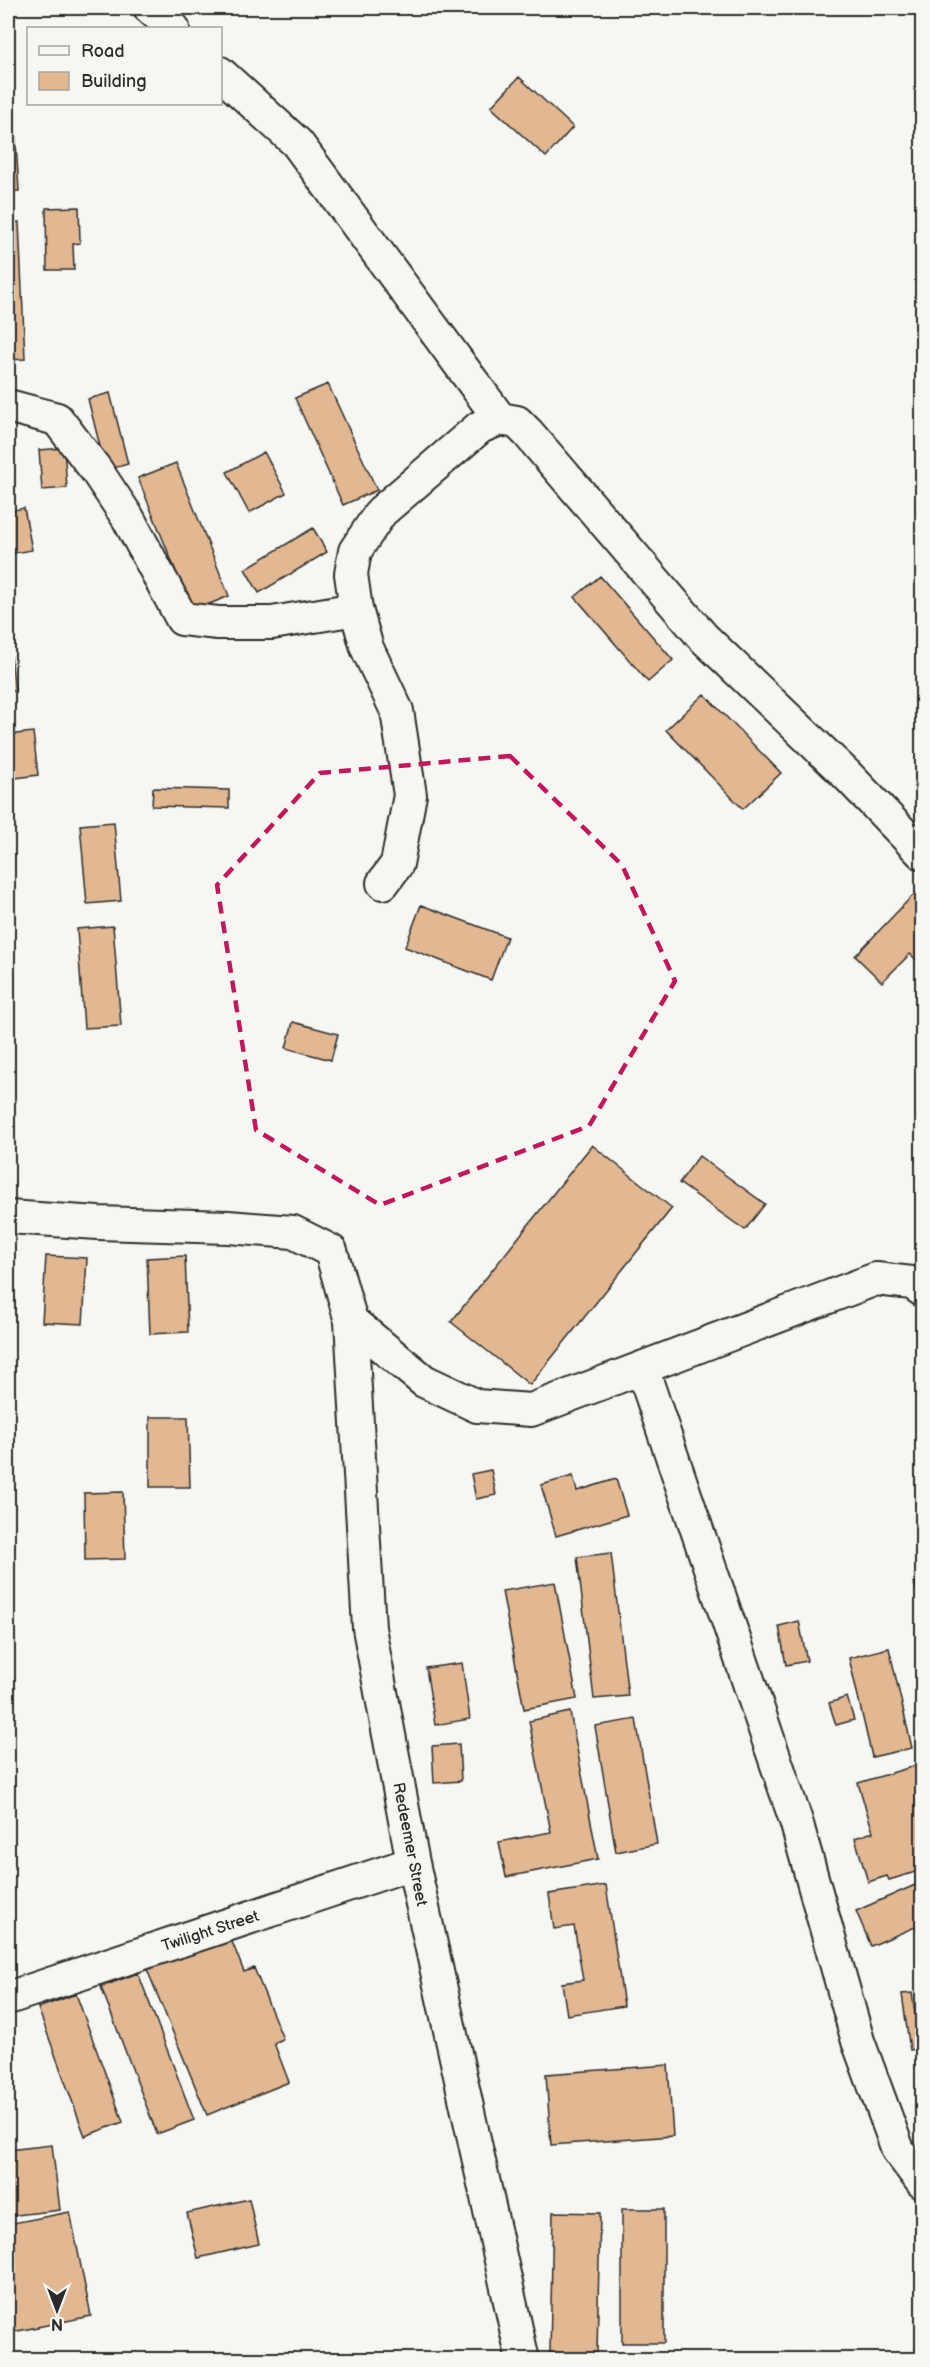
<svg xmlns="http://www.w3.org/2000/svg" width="930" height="2367" viewBox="0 0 930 2367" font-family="'Balsamiq Sans',sans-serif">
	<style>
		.building { fill: #e2b892; stroke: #2b2b2b; stroke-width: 1.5 }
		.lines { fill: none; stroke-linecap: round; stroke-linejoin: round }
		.minor-casing { stroke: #2b2b2b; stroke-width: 36 }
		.minor { stroke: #f6f6f2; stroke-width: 32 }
		.marked { fill: none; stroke: #c2185b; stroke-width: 4.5; stroke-dasharray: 12 8; stroke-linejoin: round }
		.labels { text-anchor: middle; stroke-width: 6; stroke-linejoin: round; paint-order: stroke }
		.street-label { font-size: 16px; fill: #2b2b2b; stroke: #f6f6f2 }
	</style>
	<rect width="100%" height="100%" fill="#f6f6f2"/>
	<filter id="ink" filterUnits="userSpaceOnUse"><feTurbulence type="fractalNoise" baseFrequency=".0167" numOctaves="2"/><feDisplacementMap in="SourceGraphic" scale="12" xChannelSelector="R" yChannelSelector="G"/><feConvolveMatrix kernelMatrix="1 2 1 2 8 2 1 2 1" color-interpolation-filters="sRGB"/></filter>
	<g filter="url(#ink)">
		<path class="building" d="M519,77L573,127L546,157L491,107Z
			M12,79L19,191H8V80Z
			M79,207L80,243L73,244L74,270H47L46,208Z
			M19,222L25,359L8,360V223Z
			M328,384L377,490L343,505L295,398Z
			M110,393L128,464L106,470L88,399Z
			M64,448L67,488L42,490L39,450Z
			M264,452L286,493L249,513L227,472Z
			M176,463L229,596L192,611L138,478Z
			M24,508L32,550L8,554V511Z
			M313,528L327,552L259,593L245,569Z
			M600,576L673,660L648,682L575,597Z
			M8,656H11L15,691L8,692Z
			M704,694L781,773L743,809L666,730Z
			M33,732L38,775L8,779V735Z
			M153,788L229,790V808L152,806Z
			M114,822L121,901L87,904L80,825Z
			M916,892L922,899V965L910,954L882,982L855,956Z
			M421,905L507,937L491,980L405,947Z
			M113,926L121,1026L84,1028L77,929Z
			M293,1022L338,1034L331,1060L286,1048Z
			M592,1145L672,1208L530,1385L451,1322Z
			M699,1156L765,1204L745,1230L679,1183Z
			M46,1256L87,1258L83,1324L42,1322Z
			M185,1256L188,1332L150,1334L147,1258Z
			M150,1417H188L190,1487H150Z
			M491,1470L496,1495L476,1499L471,1474Z
			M573,1476L577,1491L616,1479L627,1515L556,1536L541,1485Z
			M123,1492L125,1559L85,1560L84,1493Z
			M611,1553L628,1696L594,1699L577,1557Z
			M922,1580V1607L914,1583Z
			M555,1582L577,1699L524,1709L502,1591Z
			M799,1621L807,1661L786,1665L779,1626Z
			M889,1648L912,1748L872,1757L849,1658Z
			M462,1663L470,1719L435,1725L426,1668Z
			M847,1697L854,1720L836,1725L829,1703Z
			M570,1712L598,1859L506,1877L499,1842L551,1832L529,1721Z
			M636,1719L657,1844L616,1852L595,1726Z
			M459,1744L461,1781L434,1783L432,1746Z
			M918,1765L922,1779V1870L889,1880L887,1876L868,1882L855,1838L873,1832L858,1783Z
			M922,1882V1924L871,1946L856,1911Z
			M606,1885L624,2006L567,2015L562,1983L583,1980L574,1926L554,1929L549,1894Z
			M229,1934L244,1972L254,1968L283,2039L274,2043L289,2082L207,2115L146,1967Z
			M138,1973L194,2120L157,2134L101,1987Z
			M912,1993L920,2048L910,2050L902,1994Z
			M76,1994L123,2122L85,2136L38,2008Z
			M668,2065L673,2136L551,2145L546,2074Z
			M52,2145L60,2210L8,2216V2150Z
			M249,2199L259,2244L198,2258L187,2213Z
			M622,2209H664V2343H622Z
			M70,2212L91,2316L8,2333V2224Z
			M553,2212L600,2213L597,2354L550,2353Z"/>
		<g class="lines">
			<defs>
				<path id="minor" d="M150,8L173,28
					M220,73L297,143L500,419
					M8,406L57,419L96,470L128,518L182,619L218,623H272L356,609
					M383,883L397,864L410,795L397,711L367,648L356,609L351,574L355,551L381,512L480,427L500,419L517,422L528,433L703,637L847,775L922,853
					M8,1217L98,1223L228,1227L293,1232L331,1251L351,1321L424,1381L477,1406L531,1410L876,1279L912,1283L922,1290
					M351,1321L369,1628L413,1863L523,2360
					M642,1368L796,1821L858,2041L898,2150L922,2182
					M8,1998L413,1863"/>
			</defs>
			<use href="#minor" class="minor-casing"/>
			<use href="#minor" class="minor"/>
		</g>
	</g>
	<path class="marked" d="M510,756L622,865L675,981L589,1126L380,1205L256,1130L217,885L320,773Z"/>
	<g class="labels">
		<g class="street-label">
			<text transform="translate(411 1844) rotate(79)" y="6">Redeemer Street</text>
			<text transform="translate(210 1930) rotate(-18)" y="6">Twilight Street</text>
		</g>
	</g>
	<rect width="930" height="2367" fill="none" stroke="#f6f6f2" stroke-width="30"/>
	<rect x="15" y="15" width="900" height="2337" fill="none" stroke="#2b2b2b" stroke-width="2" filter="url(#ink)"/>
	<rect x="27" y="27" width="195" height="78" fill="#f6f6f2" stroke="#a5a5a2" stroke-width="1.5"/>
	<rect x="39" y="46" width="30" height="9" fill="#f6f6f2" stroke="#a5a5a2" stroke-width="1.5"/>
	<text x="81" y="57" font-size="18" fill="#2b2b2b">Road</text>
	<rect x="39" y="72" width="30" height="18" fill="#e2b892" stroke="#a5a5a2" stroke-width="1.5"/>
	<text x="81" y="87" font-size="18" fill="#2b2b2b">Building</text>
	<g transform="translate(57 2310) rotate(180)" stroke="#f6f6f2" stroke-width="4.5" paint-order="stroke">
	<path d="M0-4.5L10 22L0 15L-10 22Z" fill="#2b2b2b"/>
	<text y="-9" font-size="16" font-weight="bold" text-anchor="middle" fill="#2b2b2b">N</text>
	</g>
</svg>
